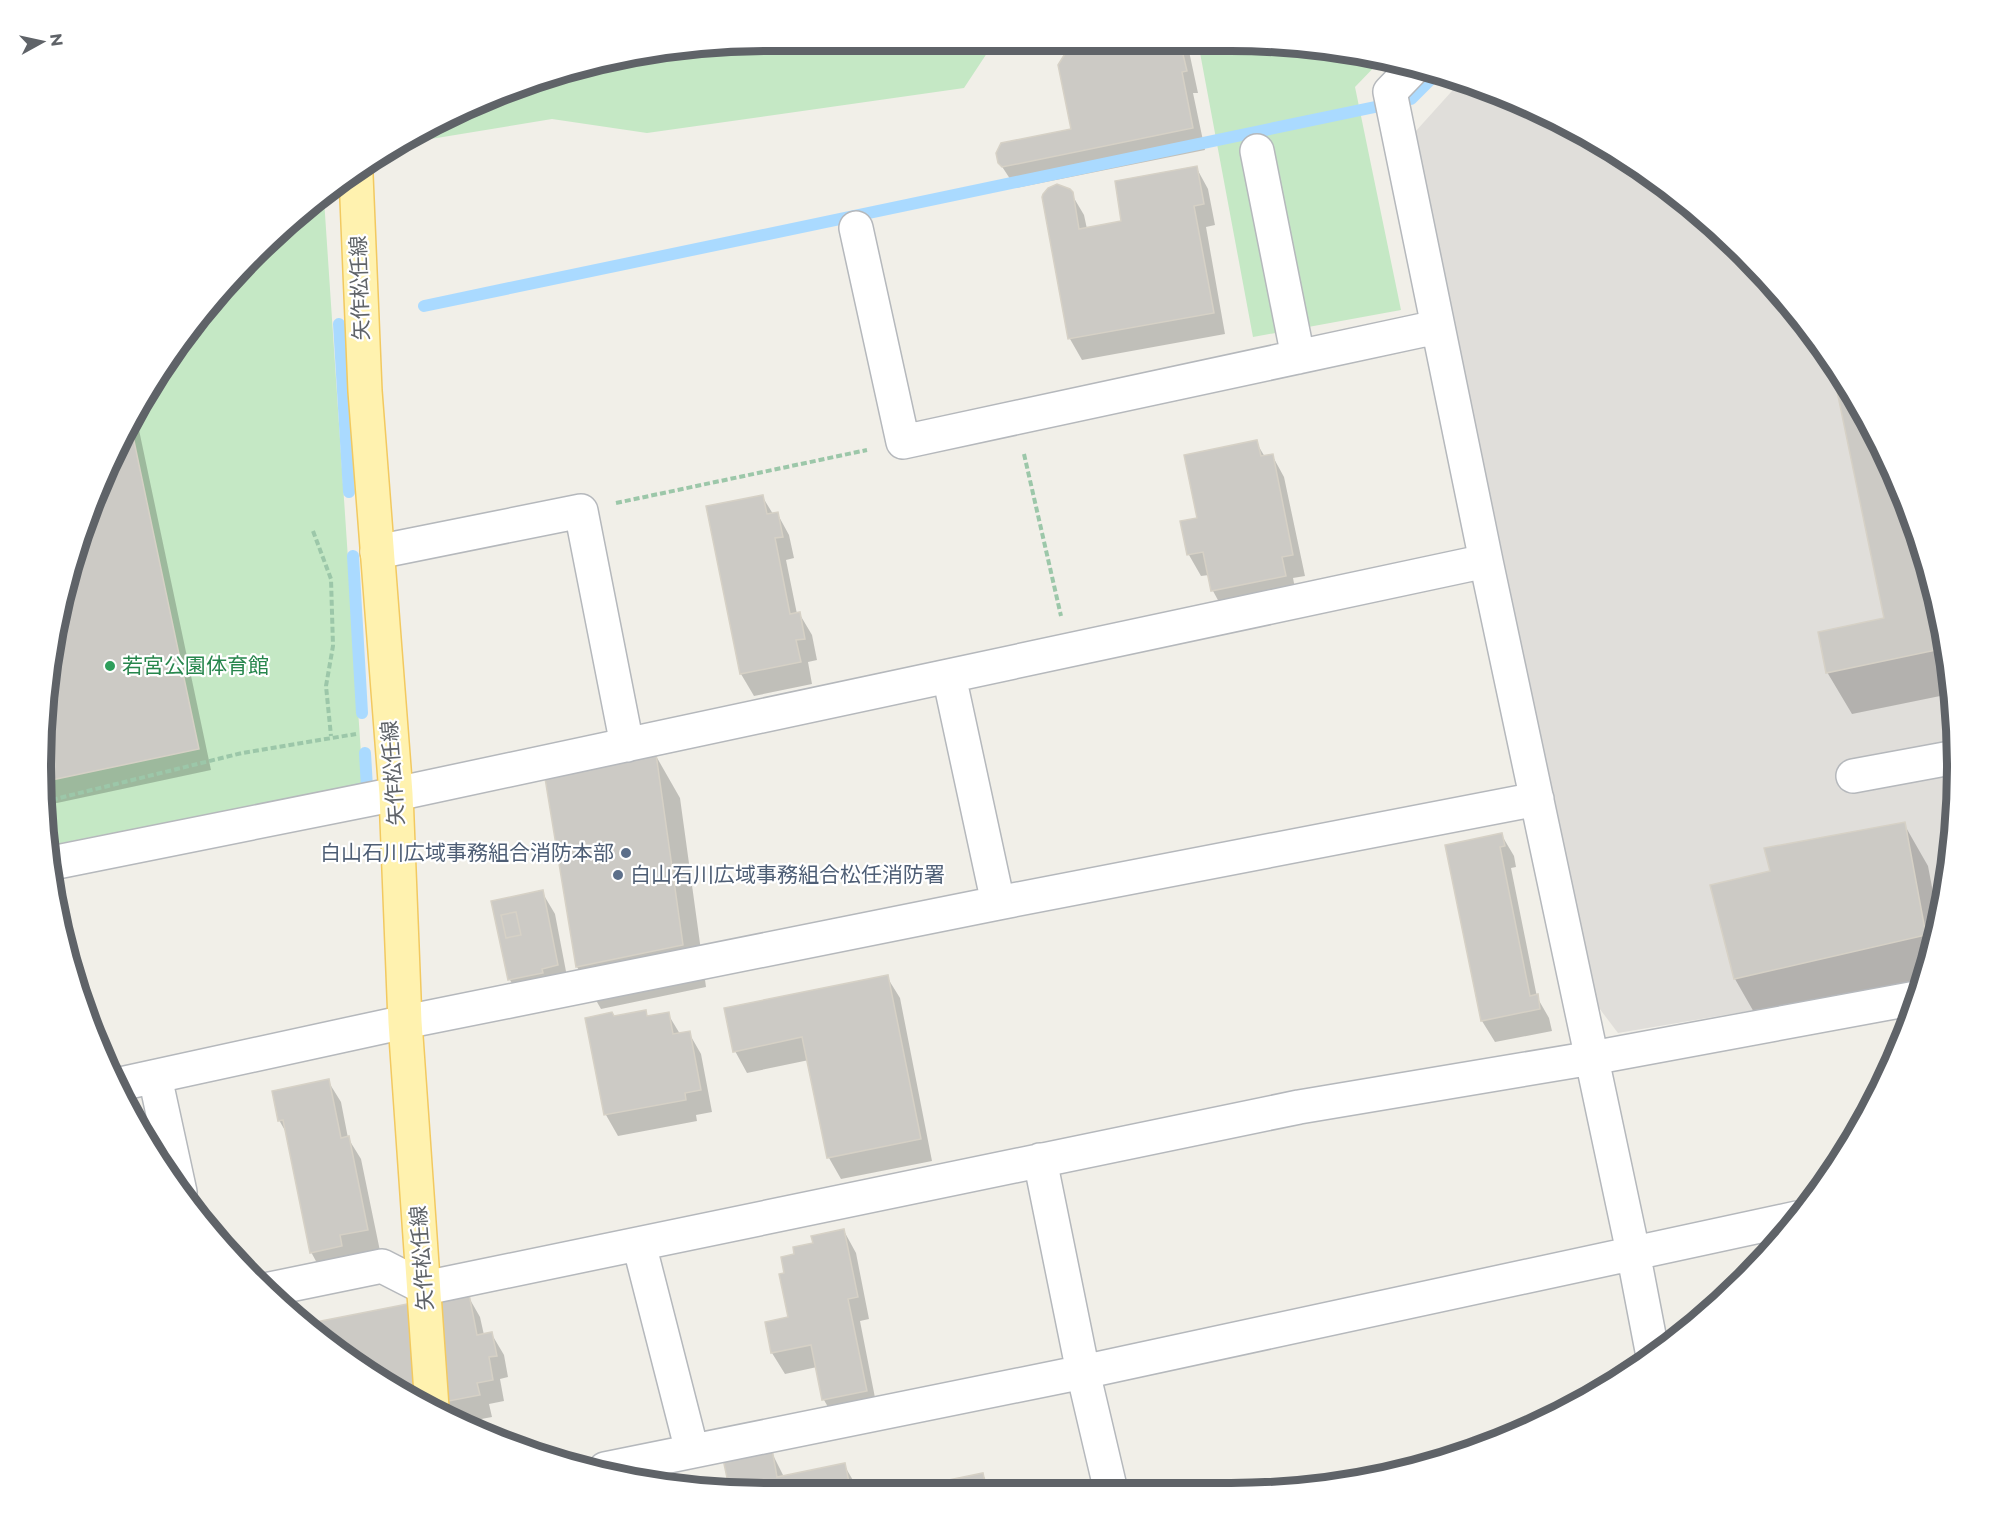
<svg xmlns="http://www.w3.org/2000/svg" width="1998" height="1534" viewBox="0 0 1998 1534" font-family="Montserrat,'Noto Sans JP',sans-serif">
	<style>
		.industrial { fill: #e0deda }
		.green { fill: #c5e8c5 }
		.shadow { fill: #0003 }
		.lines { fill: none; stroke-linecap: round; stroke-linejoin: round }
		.stream { stroke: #aadaff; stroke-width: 12 }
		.building { fill: #cccac5; stroke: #d6d1c6; stroke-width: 1.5 }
		.minor-casing { stroke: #b5b8bc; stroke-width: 36 }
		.major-casing { stroke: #f2c960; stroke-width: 36 }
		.path { stroke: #9cc7a9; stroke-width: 4; stroke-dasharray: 6 3; stroke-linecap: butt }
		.minor { stroke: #fff; stroke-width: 33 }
		.major { stroke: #fff2af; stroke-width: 33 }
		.leisure-dot { fill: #2e9e5b; stroke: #fff; stroke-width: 2 }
		.service-dot { fill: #5c6f8a; stroke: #fff; stroke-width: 2 }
		.labels { text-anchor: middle; stroke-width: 4.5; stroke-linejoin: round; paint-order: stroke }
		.street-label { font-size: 21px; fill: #5f6368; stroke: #fff }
		.leisure-label { font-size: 21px; fill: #27864d; stroke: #fff; text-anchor: start }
		.service-label { font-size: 21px; fill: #4e5e75; stroke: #fff; text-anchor: end }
		.rim { fill: none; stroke: #5f6368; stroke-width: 8 }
	</style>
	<rect width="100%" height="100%" fill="#f1efe8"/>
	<path class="industrial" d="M1461,81L1553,116L1673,190L1777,288L1835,364L1902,489L1944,626L1957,767L1943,909L1921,982L1618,1033L1596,1004L1415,132Z"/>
	<path class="green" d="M767,41H995L964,88L647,133L552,119L394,145L403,138L579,65Z
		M1198,42H1278L1382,59L1355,87L1401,310L1253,337Z
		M324,199L363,784L46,846L41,767L65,579L138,404L253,254Z"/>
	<path class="shadow" d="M1075,41L1187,42L1198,93H1193L1205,150L1016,188L999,162L1073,130Z
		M1196,167L1208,189L1215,225L1206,227L1225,334L1082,360L1070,339L1043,197L1071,193L1084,215L1087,229L1123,222Z
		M1832,360L1902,489L1944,626L1950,694L1852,714L1827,672L1885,619Z
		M135,411L211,770L43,806L41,767L65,579Z
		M1256,442L1265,457L1272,455L1284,477L1305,576L1293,578L1297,598L1225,613L1213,591L1209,575L1201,576L1189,555L1199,519Z
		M762,496L773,514L777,513L789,535L794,558L786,560L797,614L799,613L812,635L817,660L808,662L812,684L754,696L741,674L708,507Z
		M656,756L680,798L706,987L601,1009L577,967Z
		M1904,824L1928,866L1939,924L1921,983L1759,1021L1735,979L1712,886L1772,872Z
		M1501,834L1514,856L1516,867L1511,868L1537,997L1549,1018L1552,1031L1495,1042L1482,1021L1447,846Z
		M542,892L555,914L569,987L522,1001L510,980L493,902Z
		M887,977L900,998L932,1161L841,1179L829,1158L809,1060L747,1073L735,1051Z
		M645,1012L648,1017L668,1014L680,1034L689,1033L701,1054L712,1112L696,1115L697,1121L618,1136L606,1115L587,1019L614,1018Z
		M328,1081L341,1102L348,1138L361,1159L380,1251L323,1274L311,1252L287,1134L279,1120Z
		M844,1231L856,1253L869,1319L860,1321L878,1413L836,1421L824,1400L817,1367L785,1374L772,1353L790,1318L786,1274L796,1255Z
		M468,1296L480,1317L484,1335L491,1333L504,1355L508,1377L500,1379L504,1401L489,1404L492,1417L460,1423L364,1371L308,1326Z
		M771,1451L784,1477L844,1465L857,1487H731L725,1460Z
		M983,1475L990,1487H931V1486Z"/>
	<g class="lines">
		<path class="stream" d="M1411,99L1438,72
			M424,306L1375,107
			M339,324L349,492
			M353,556L362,713
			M356,790L367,788L365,753"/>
	</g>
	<path class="building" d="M1073,41L1180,42L1187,71L1182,72L1193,128L1002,167L998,163L996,153L1001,143L1071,129L1058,65Z
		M1197,166L1204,204L1194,206L1214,313L1068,339L1042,197L1043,194L1048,188L1057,184L1070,189L1073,192L1079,229L1121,221L1115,181Z
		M1830,357L1902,489L1944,626L1946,648L1826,673L1818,632L1884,618Z
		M130,422L199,749L42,782L41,767L65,579Z
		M1257,440L1261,456L1273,454L1293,555L1282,557L1286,576L1211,591L1203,552L1187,555L1180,521L1197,518L1184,455Z
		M763,495L767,514L778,512L783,537L775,538L790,614L800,612L805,639L796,640L801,662L740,674L706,506Z
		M656,754L683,945L576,967L545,778Z
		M1905,822L1926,935L1734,979L1710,885L1770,871L1764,848Z
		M1502,833L1505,846L1500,847L1530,996L1538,994L1540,1009L1481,1021L1445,845Z
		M543,890L558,965L542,969L543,973L508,980L491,901Z
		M516,912L521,935L506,938L501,915Z
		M888,975L921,1139L827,1158L802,1037L733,1052L724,1008Z
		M646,1010L647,1016L669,1012L673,1034L690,1031L701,1090L685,1093L686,1100L604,1115L585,1018L612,1012L614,1016Z
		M329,1079L341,1138L349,1136L368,1230L340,1235L342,1246L310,1253L283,1120L278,1121L272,1091Z
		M844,1229L858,1297L848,1299L867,1391L822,1400L811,1345L771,1353L765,1322L788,1317L779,1274L784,1273L781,1257L794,1254L793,1247L813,1243L811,1236Z
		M458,1294H469L477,1335L492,1332L497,1356L489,1357L493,1380L477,1383L480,1395L428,1405L421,1395L411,1397L364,1371L306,1324Z
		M772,1449L777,1477L845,1463L850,1487H729L723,1459Z
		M983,1473L986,1487H930L929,1484Z"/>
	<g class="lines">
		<defs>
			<path id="minor" d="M1416,65L1390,92L1486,561L1633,1252L1653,1356
				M1257,151L1298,357
				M856,228L903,442L1437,327
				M377,552L581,511L627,745
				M949,676L998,903
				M1853,776L1956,757
				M47,864L396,794L1486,561
				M155,1077L180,1192
				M120,1084L405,1022L998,903L1537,799
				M1040,1160L1083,1372L1110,1487
				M639,1244L692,1451
				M265,1290L382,1266L425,1288L1299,1107L1592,1058L1916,998
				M605,1469L1083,1372L1797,1218"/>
			<path id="major" d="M356,175L365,391L396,794L405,1022L432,1408"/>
		</defs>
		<use href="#minor" class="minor-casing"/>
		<use href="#major" class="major-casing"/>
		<path class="path" d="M1024,454L1061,616
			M616,503L867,450
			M313,531L331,579L333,646L326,686L331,736
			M43,802L242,753L356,734"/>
		<use href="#minor" class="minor"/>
		<use href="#major" class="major"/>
	</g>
	<circle class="leisure-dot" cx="110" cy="666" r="6"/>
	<g class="service-dot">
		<circle cx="626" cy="853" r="6"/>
		<circle cx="618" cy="875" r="6"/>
	</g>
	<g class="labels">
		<g class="street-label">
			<text transform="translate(360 288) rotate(-92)" y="7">矢作松任線</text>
			<text transform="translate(393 773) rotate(-94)" y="7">矢作松任線</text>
			<text transform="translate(422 1258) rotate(-94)" y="7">矢作松任線</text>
		</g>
		<g class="leisure-label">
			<text x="122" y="673">若宮公園体育館</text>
		</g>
		<g class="service-label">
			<text x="614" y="860">白山石川広域事務組合消防本部</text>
			<text x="630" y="882" text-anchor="start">白山石川広域事務組合松任消防署</text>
		</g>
	</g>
	<path d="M0 0H1998V1534H0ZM767 51H1231A716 716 0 0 1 1947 767V767A716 716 0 0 1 1231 1483H767A716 716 0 0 1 51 767V767A716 716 0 0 1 767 51Z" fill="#fff" fill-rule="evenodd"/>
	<path class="rim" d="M767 51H1231A716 716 0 0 1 1947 767V767A716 716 0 0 1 1231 1483H767A716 716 0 0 1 51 767V767A716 716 0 0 1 767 51Z"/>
	<g transform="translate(42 42) rotate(82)" stroke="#ffffff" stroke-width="4.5" paint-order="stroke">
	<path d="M0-4.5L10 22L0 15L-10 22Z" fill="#5f6368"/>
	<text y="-9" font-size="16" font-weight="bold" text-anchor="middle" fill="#5f6368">N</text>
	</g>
</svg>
